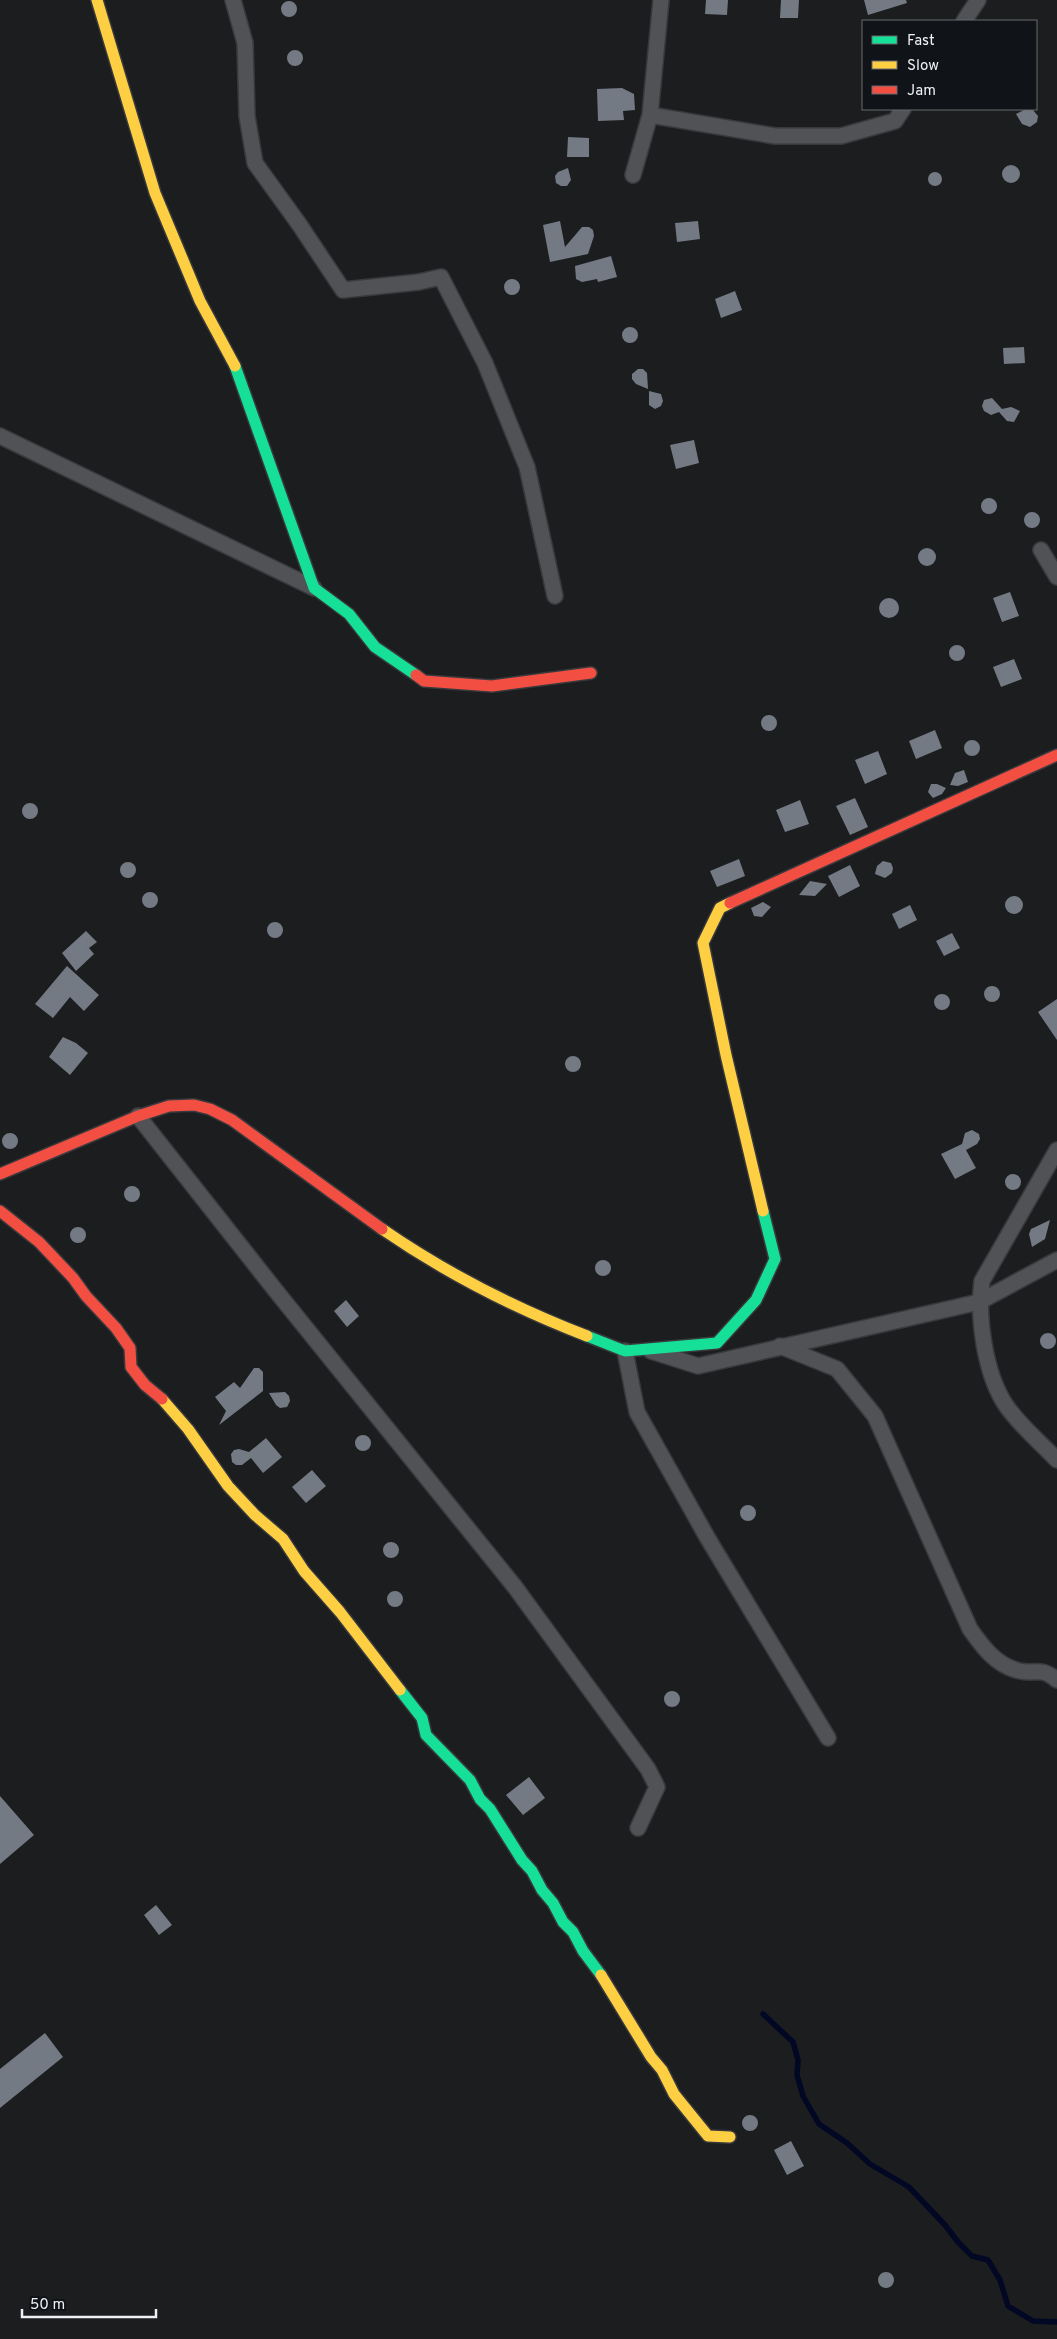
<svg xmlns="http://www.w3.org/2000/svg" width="1057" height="2339" viewBox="0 0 1057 2339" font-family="Overpass,sans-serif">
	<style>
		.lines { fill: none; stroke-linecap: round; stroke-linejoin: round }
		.stream { stroke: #020724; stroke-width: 5.5 }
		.building { fill: #747a84 }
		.street-casing { stroke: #38393c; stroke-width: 18 }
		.fast-casing { stroke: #38393c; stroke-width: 14 }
		.slow-casing { stroke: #38393c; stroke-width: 14 }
		.jam-casing { stroke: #38393c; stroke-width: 14 }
		.street { stroke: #515255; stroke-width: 15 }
		.fast { stroke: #16e098; stroke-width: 11 }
		.slow { stroke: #ffcf43; stroke-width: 11 }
		.jam { stroke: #f24e42; stroke-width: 11 }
	</style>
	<rect width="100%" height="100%" fill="#1b1d1f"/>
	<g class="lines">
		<path class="stream" d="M763,2014L793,2042L798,2060L797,2075L803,2096L819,2124L847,2143L870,2164L909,2187L945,2225L958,2242L972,2256L988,2260L1000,2280L1008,2306L1033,2321L1057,2322"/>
	</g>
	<path class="building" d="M706,0H728L727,15L705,14Z
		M781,0H799L798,18H780Z
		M864,0H906L907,3L868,15Z
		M281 9a8 8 0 1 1 16 0a8 8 0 1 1-16 0Z
		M287 58a8 8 0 1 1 16 0a8 8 0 1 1-16 0Z
		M622,88L634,94L635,110L623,111L624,120L598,121L597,89Z
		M1026,109H1032L1038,116L1037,122L1030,127L1022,124L1016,114Z
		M568,137L589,138V157H567Z
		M1002 174a9 9 0 1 1 18 0a9 9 0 1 1-18 0Z
		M568,168L571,180L567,186H561L556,183L555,176L558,172Z
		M928 179a7 7 0 1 1 14 0a7 7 0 1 1-14 0Z
		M560,221L565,247L582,227H589L593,230L594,236L588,254L550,262L543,225Z
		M698,221L700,239L677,242L675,223Z
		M611,256L617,277L598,282L597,279L582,282L576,279L575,266Z
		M504 287a8 8 0 1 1 16 0a8 8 0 1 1-16 0Z
		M735,291L742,310L721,318L715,299Z
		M622 335a8 8 0 1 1 16 0a8 8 0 1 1-16 0Z
		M1024,347L1025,363L1004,364L1003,348Z
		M638,369H643L647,373L648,389L636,384L632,379V374Z
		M649,391L661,394L663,401L661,406L655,409L649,405Z
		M992,398L1002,409L1011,407L1020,411L1014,422L1007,421L999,412L991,415L984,411L982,406L984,400Z
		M694,440L699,463L676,469L670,445Z
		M981 506a8 8 0 1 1 16 0a8 8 0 1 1-16 0Z
		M1024 520a8 8 0 1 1 16 0a8 8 0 1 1-16 0Z
		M918 557a9 9 0 1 1 18 0a9 9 0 1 1-18 0Z
		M1010,592L1019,616L1002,622L993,598Z
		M879 608a10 10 0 1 1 20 0a10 10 0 1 1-20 0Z
		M949 653a8 8 0 1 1 16 0a8 8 0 1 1-16 0Z
		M1014,659L1022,679L1001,687L993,667Z
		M761 723a8 8 0 1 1 16 0a8 8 0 1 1-16 0Z
		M935,730L942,748L916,759L909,741Z
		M964 748a8 8 0 1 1 16 0a8 8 0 1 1-16 0Z
		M878,751L887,774L865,784L855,760Z
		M964,770L968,782L958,786L950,785L955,773Z
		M931,784H937L946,788L942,794L933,798L928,792Z
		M855,798L868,827L850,835L836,806Z
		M800,800L809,824L785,832L776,810Z
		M22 811a8 8 0 1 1 16 0a8 8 0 1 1-16 0Z
		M739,859L745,876L717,887L710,871Z
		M883,861L891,863L893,868L892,873L885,878L875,874L877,866Z
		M120 870a8 8 0 1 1 16 0a8 8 0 1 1-16 0Z
		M850,865L860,886L839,897L828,876Z
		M810,881L827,884L815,896L799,895Z
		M142 900a8 8 0 1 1 16 0a8 8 0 1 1-16 0Z
		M1005 905a9 9 0 1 1 18 0a9 9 0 1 1-18 0Z
		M763,902L771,907L762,917L754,916L751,908Z
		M910,905L917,920L899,929L892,914Z
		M267 930a8 8 0 1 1 16 0a8 8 0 1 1-16 0Z
		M86,931L97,942L89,948L94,954L76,971L62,953Z
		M952,933L960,948L944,956L936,941Z
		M67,966L99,995L84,1011L70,997L53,1018L35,1004Z
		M984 994a8 8 0 1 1 16 0a8 8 0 1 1-16 0Z
		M934 1002a8 8 0 1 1 16 0a8 8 0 1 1-16 0Z
		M1057,999V1040L1038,1012Z
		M63,1037L76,1043L88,1053L70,1075L49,1057Z
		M565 1064a8 8 0 1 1 16 0a8 8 0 1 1-16 0Z
		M972,1130L979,1134L980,1139L977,1144L966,1150L976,1168L955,1179L941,1154L962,1144L965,1133Z
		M2 1141a8 8 0 1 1 16 0a8 8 0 1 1-16 0Z
		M1005 1182a8 8 0 1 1 16 0a8 8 0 1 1-16 0Z
		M124 1194a8 8 0 1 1 16 0a8 8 0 1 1-16 0Z
		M1050,1220L1045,1239L1032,1247L1029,1234L1031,1229Z
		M70 1235a8 8 0 1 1 16 0a8 8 0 1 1-16 0Z
		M595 1268a8 8 0 1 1 16 0a8 8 0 1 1-16 0Z
		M346,1300L359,1316L347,1327L334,1311Z
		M1040 1341a8 8 0 1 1 16 0a8 8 0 1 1-16 0Z
		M254,1368H259L263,1372V1391L219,1425L226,1411L215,1397L234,1382L240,1388Z
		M285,1392L289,1396L290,1401L287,1407L280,1408L276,1405L269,1393Z
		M355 1443a8 8 0 1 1 16 0a8 8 0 1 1-16 0Z
		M266,1438L282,1457L263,1473L251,1458L242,1465H236L232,1462L231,1454L234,1450L239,1449L249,1452Z
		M312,1470L326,1486L306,1503L292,1487Z
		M740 1513a8 8 0 1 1 16 0a8 8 0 1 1-16 0Z
		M383 1550a8 8 0 1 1 16 0a8 8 0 1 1-16 0Z
		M387 1599a8 8 0 1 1 16 0a8 8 0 1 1-16 0Z
		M664 1699a8 8 0 1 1 16 0a8 8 0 1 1-16 0Z
		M529,1777L545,1798L523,1815L506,1795Z
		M0,1796L34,1835L0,1864Z
		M156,1905L172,1925L159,1935L144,1915Z
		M45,2033L63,2057L0,2108V2069Z
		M742 2123a8 8 0 1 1 16 0a8 8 0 1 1-16 0Z
		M791,2141L804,2166L787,2175L774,2150Z
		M878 2280a8 8 0 1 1 16 0a8 8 0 1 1-16 0Z"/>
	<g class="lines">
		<defs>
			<path id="street" d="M233,0L245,43L247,116L255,163L299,224L343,290L419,282L441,277L485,363L527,467L555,596
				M964,21L978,0
				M650,115L775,136H841L895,121L903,109
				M633,175L650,115L661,0
				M0,436L314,588
				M1041,550L1057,577
				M138,1116L276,1291L515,1587L648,1769L657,1787L638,1828
				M1057,1150L982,1281C977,1317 985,1373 1005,1404C1019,1425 1039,1441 1057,1460
				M780,1346L837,1369L875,1416L970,1629C982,1646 995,1664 1016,1670C1034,1676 1039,1665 1057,1680
				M625,1351L637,1412L707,1537L828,1738
				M651,1351L698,1366L979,1302L1057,1260"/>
			<path id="fast" d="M235,366L314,588L349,614L375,647L416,675
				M587,1336L625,1351L717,1343L756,1300L775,1259L763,1211
				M400,1690L422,1718L426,1735L470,1780L480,1799L490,1809L522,1860L532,1871L542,1890L553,1903L563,1922L573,1932L583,1951L601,1975"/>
			<path id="slow" d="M97,0L155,193L200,301L235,366
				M730,903L720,908L703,943L726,1055L763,1211
				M382,1229C446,1273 514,1308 587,1336
				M162,1399L188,1429L228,1486L255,1515L283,1539L304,1571L340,1612L400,1690
				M601,1975L651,2057L662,2070L674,2094L708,2136L730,2137"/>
			<path id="jam" d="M416,675L424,681L492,686L591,673
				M730,903L1057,755
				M0,1174L138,1116L169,1106L194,1105L210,1109L232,1120L382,1229
				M0,1211L39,1242L73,1278L86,1296L116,1328L130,1348L131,1367L145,1385L162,1399"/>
		</defs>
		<use href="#street" class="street-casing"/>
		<use href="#fast" class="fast-casing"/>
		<use href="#slow" class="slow-casing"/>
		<use href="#jam" class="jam-casing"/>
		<use href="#street" class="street"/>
		<use href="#fast" class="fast"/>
		<use href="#slow" class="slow"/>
		<use href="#jam" class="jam"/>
	</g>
	<rect x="862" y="20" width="175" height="90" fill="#101318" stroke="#696b70"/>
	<rect x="872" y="36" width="25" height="8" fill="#16e098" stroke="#696b70"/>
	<text x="907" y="45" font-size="15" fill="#eef0f4">Fast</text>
	<rect x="872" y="61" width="25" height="8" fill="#ffcf43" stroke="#696b70"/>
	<text x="907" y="70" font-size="15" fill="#eef0f4">Slow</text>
	<rect x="872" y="86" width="25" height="8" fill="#f24e42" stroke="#696b70"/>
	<text x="907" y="95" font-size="15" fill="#eef0f4">Jam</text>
	<path d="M22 2309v8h134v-8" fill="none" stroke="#eef0f4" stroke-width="2.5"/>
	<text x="30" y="2309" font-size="15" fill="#eef0f4" stroke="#101318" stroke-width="4" paint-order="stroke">50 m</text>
</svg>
